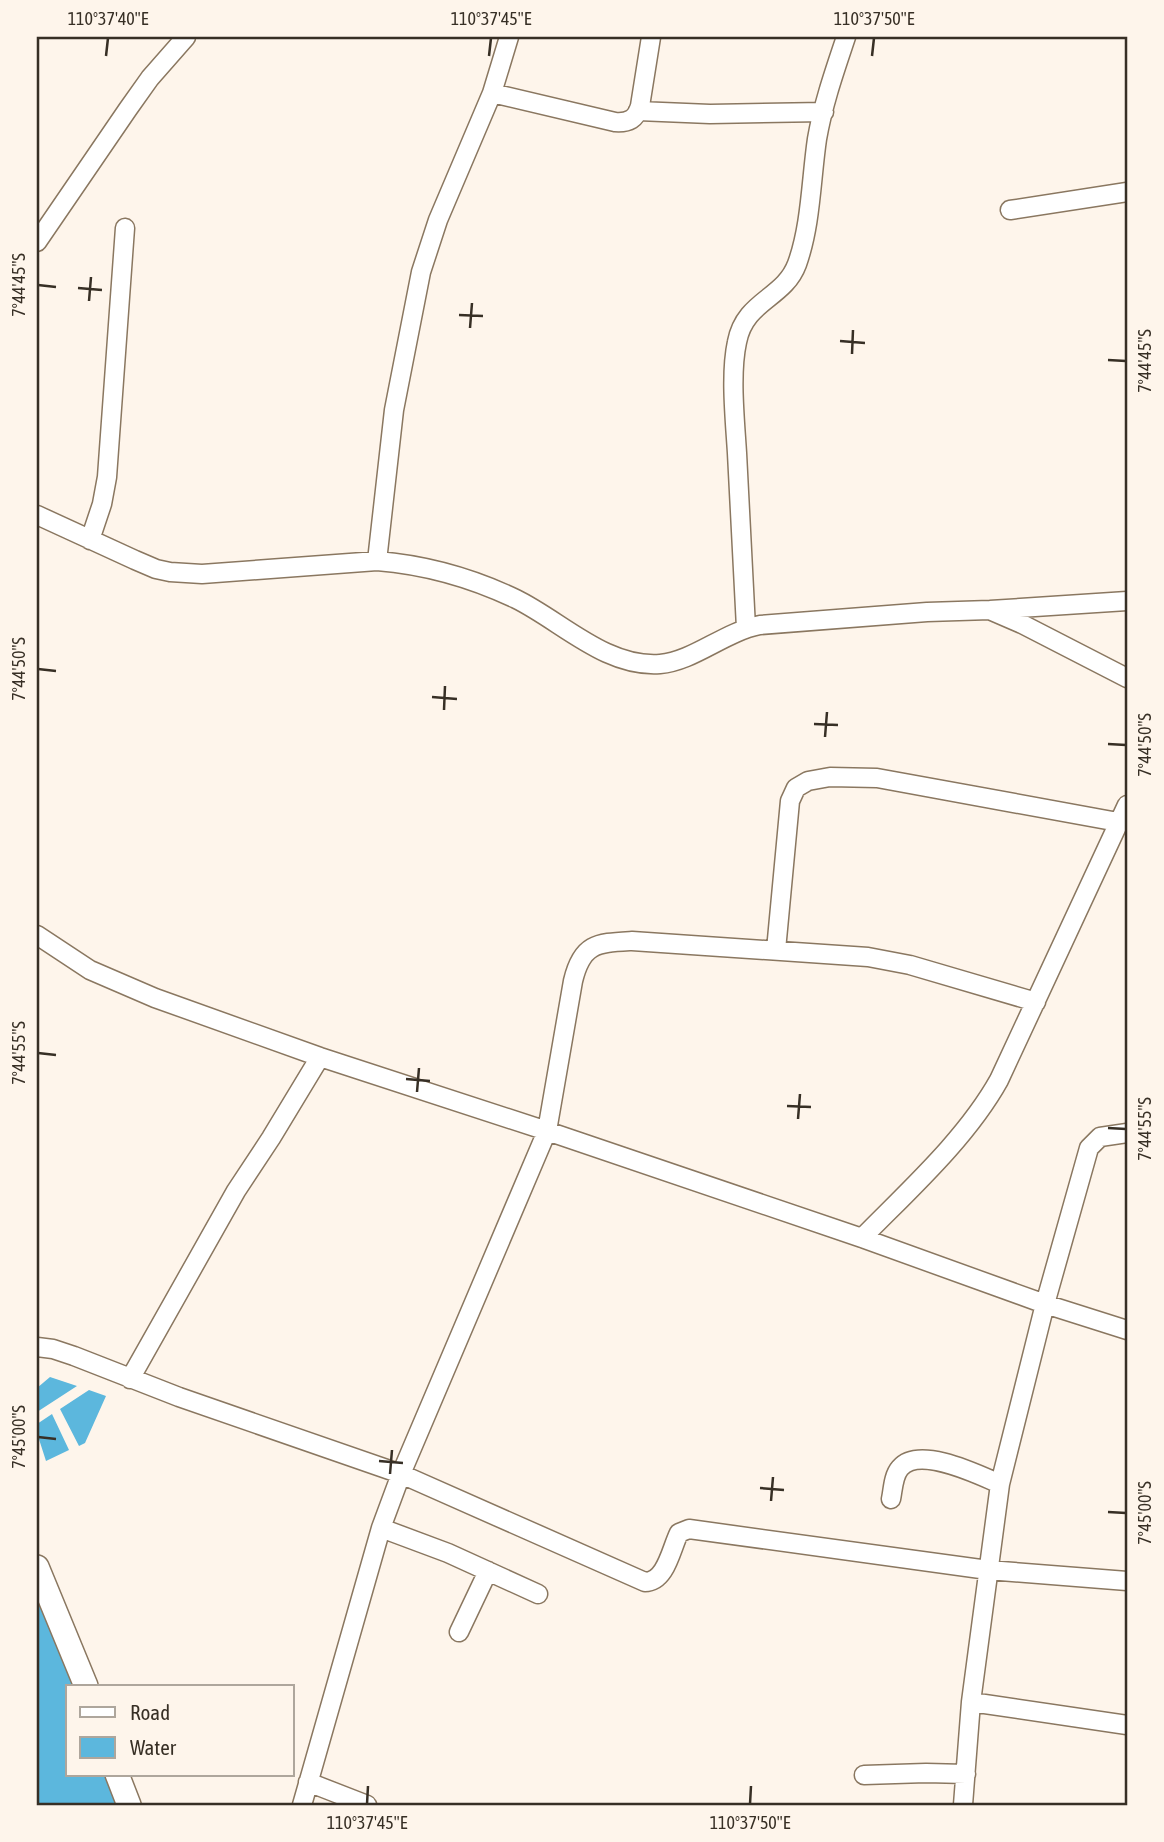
<svg xmlns="http://www.w3.org/2000/svg" width="1164" height="1842" viewBox="0 0 1164 1842" font-family="'Asap Condensed',sans-serif">
	<style>
		.water { fill: #5cb7dd }
		.lines { fill: none; stroke-linecap: round; stroke-linejoin: round }
		.minor-casing { stroke: #8a7760; stroke-width: 21 }
		.tertiary-casing { stroke: #8a7760; stroke-width: 26 }
		.minor { stroke: #fff; stroke-width: 18 }
		.tertiary { stroke: #fff; stroke-width: 23 }
		.ticks { fill: none; stroke: #372f25; stroke-width: 2.5 }
		.neatline { fill: none; stroke: #372f25; stroke-width: 2.5 }
		.ticks-label { font-size: 18px; text-anchor: middle; fill: #372f25 }
	</style>
	<rect width="100%" height="100%" fill="#fef5eb"/>
	<path class="water" d="M50,1377L77,1386L37,1412V1388Z
		M89,1390L106,1396L85,1443L79,1446L60,1409Z
		M52,1414L69,1450L46,1461L37,1433V1424Z
		M37,1594L74,1686H68V1774H109L121,1805H37Z"/>
	<g class="lines">
		<defs>
			<path id="minor" d="M492,93L615,122C629,123 636,119 640,106L651,37
				M638,111L710,114L824,112
				M1010,210L1127,192
				M37,242L128,109L150,78L186,37
				M37,515L135,560L156,569L170,572L202,574L377,561C427,565 470,577 516,599C561,621 606,668 660,664C694,661 724,632 760,625L927,612L990,610L1127,601
				M90,540L102,504L107,477L125,228
				M377,561L394,410L421,272L438,220L492,93L509,37
				M992,611L1022,624L1127,678
				M746,628C743,570 740,512 737,453C735,420 730,374 737,342C745,300 784,299 797,264C811,225 811,180 817,139C823,104 835,70 846,37
				M37,935L90,970L155,998L320,1057L547,1131L862,1238L1045,1304L1127,1330
				M776,950L790,801L796,788L808,781L830,777L877,778L1118,822
				M862,1238C909,1190 966,1139 999,1080L1127,805
				M37,1347L53,1349L74,1356L179,1397L401,1474L645,1582C666,1582 671,1549 679,1533L689,1529L988,1570L1127,1581
				M130,1379L236,1191L271,1138L320,1057
				M891,1499C893,1490 893,1476 900,1468C919,1445 979,1475 1000,1484
				M381,1528L448,1553L538,1594
				M459,1632L488,1571
				M971,1702L1127,1725
				M864,1775L926,1773L966,1774
				M308,1782L367,1805
				M302,1805L381,1528L401,1474L547,1131L573,981C582,943 597,943 632,941L868,957L910,965L1036,1002
				M963,1805L971,1702L1000,1484L1045,1304L1089,1148L1100,1137L1127,1133"/>
			<path id="tertiary" d="M37,1567L86,1686
				M117,1774L129,1805"/>
		</defs>
		<use href="#minor" class="minor-casing"/>
		<use href="#tertiary" class="tertiary-casing"/>
		<use href="#minor" class="minor"/>
		<use href="#tertiary" class="tertiary"/>
	</g>
	<path class="ticks" d="M106,56L108,38M489,56L491,38M872,56L874,38M38,285L56,287M78,288L102,290M89,301L91,277M459,315L483,316M470,328L472,303M840,341L865,343M852,354L853,330M1108,360L1126,361M38,669L56,671M432,697L457,699M444,710L445,686M814,724L838,725M825,737L827,712M1108,744L1126,745M38,1053L56,1055M406,1079L430,1081M417,1092L419,1068M787,1106L811,1107M798,1119L800,1094M1108,1128L1126,1129M38,1437L56,1439M379,1461L403,1463M390,1474L392,1450M760,1488L784,1490M771,1501L773,1477M1108,1512L1126,1513M367,1804L368,1786M750,1804L751,1786"/>
	<rect width="1164" height="1842" fill="none" stroke="#fef5eb" stroke-width="77"/>
	<rect x="66" y="1685" width="228" height="91" fill="#fef5eb" stroke="#aea69c" stroke-width="2"/>
	<rect x="80" y="1707" width="35" height="10" fill="#ffffff" stroke="#aea69c" stroke-width="2"/>
	<text x="130" y="1720" font-size="21" fill="#372f25">Road</text>
	<rect x="80" y="1737" width="35" height="21" fill="#5cb7dd" stroke="#aea69c" stroke-width="2"/>
	<text x="130" y="1755" font-size="21" fill="#372f25">Water</text>
	<rect x="38" y="38" width="1088" height="1766" class="neatline"/>
	<g class="ticks-label">
		<text x="108" y="25">110°37'40"E</text>
		<text x="491" y="25">110°37'45"E</text>
		<text x="874" y="25">110°37'50"E</text>
		<text transform="translate(19 285) rotate(-90)" y="6">7°44'45"S</text>
		<text transform="translate(1145 361) rotate(-90)" y="6">7°44'45"S</text>
		<text transform="translate(19 669) rotate(-90)" y="6">7°44'50"S</text>
		<text transform="translate(1145 745) rotate(-90)" y="6">7°44'50"S</text>
		<text transform="translate(19 1053) rotate(-90)" y="6">7°44'55"S</text>
		<text transform="translate(1145 1129) rotate(-90)" y="6">7°44'55"S</text>
		<text transform="translate(19 1437) rotate(-90)" y="6">7°45'00"S</text>
		<text transform="translate(1145 1513) rotate(-90)" y="6">7°45'00"S</text>
		<text x="367" y="1829">110°37'45"E</text>
		<text x="750" y="1829">110°37'50"E</text>
	</g>
</svg>
